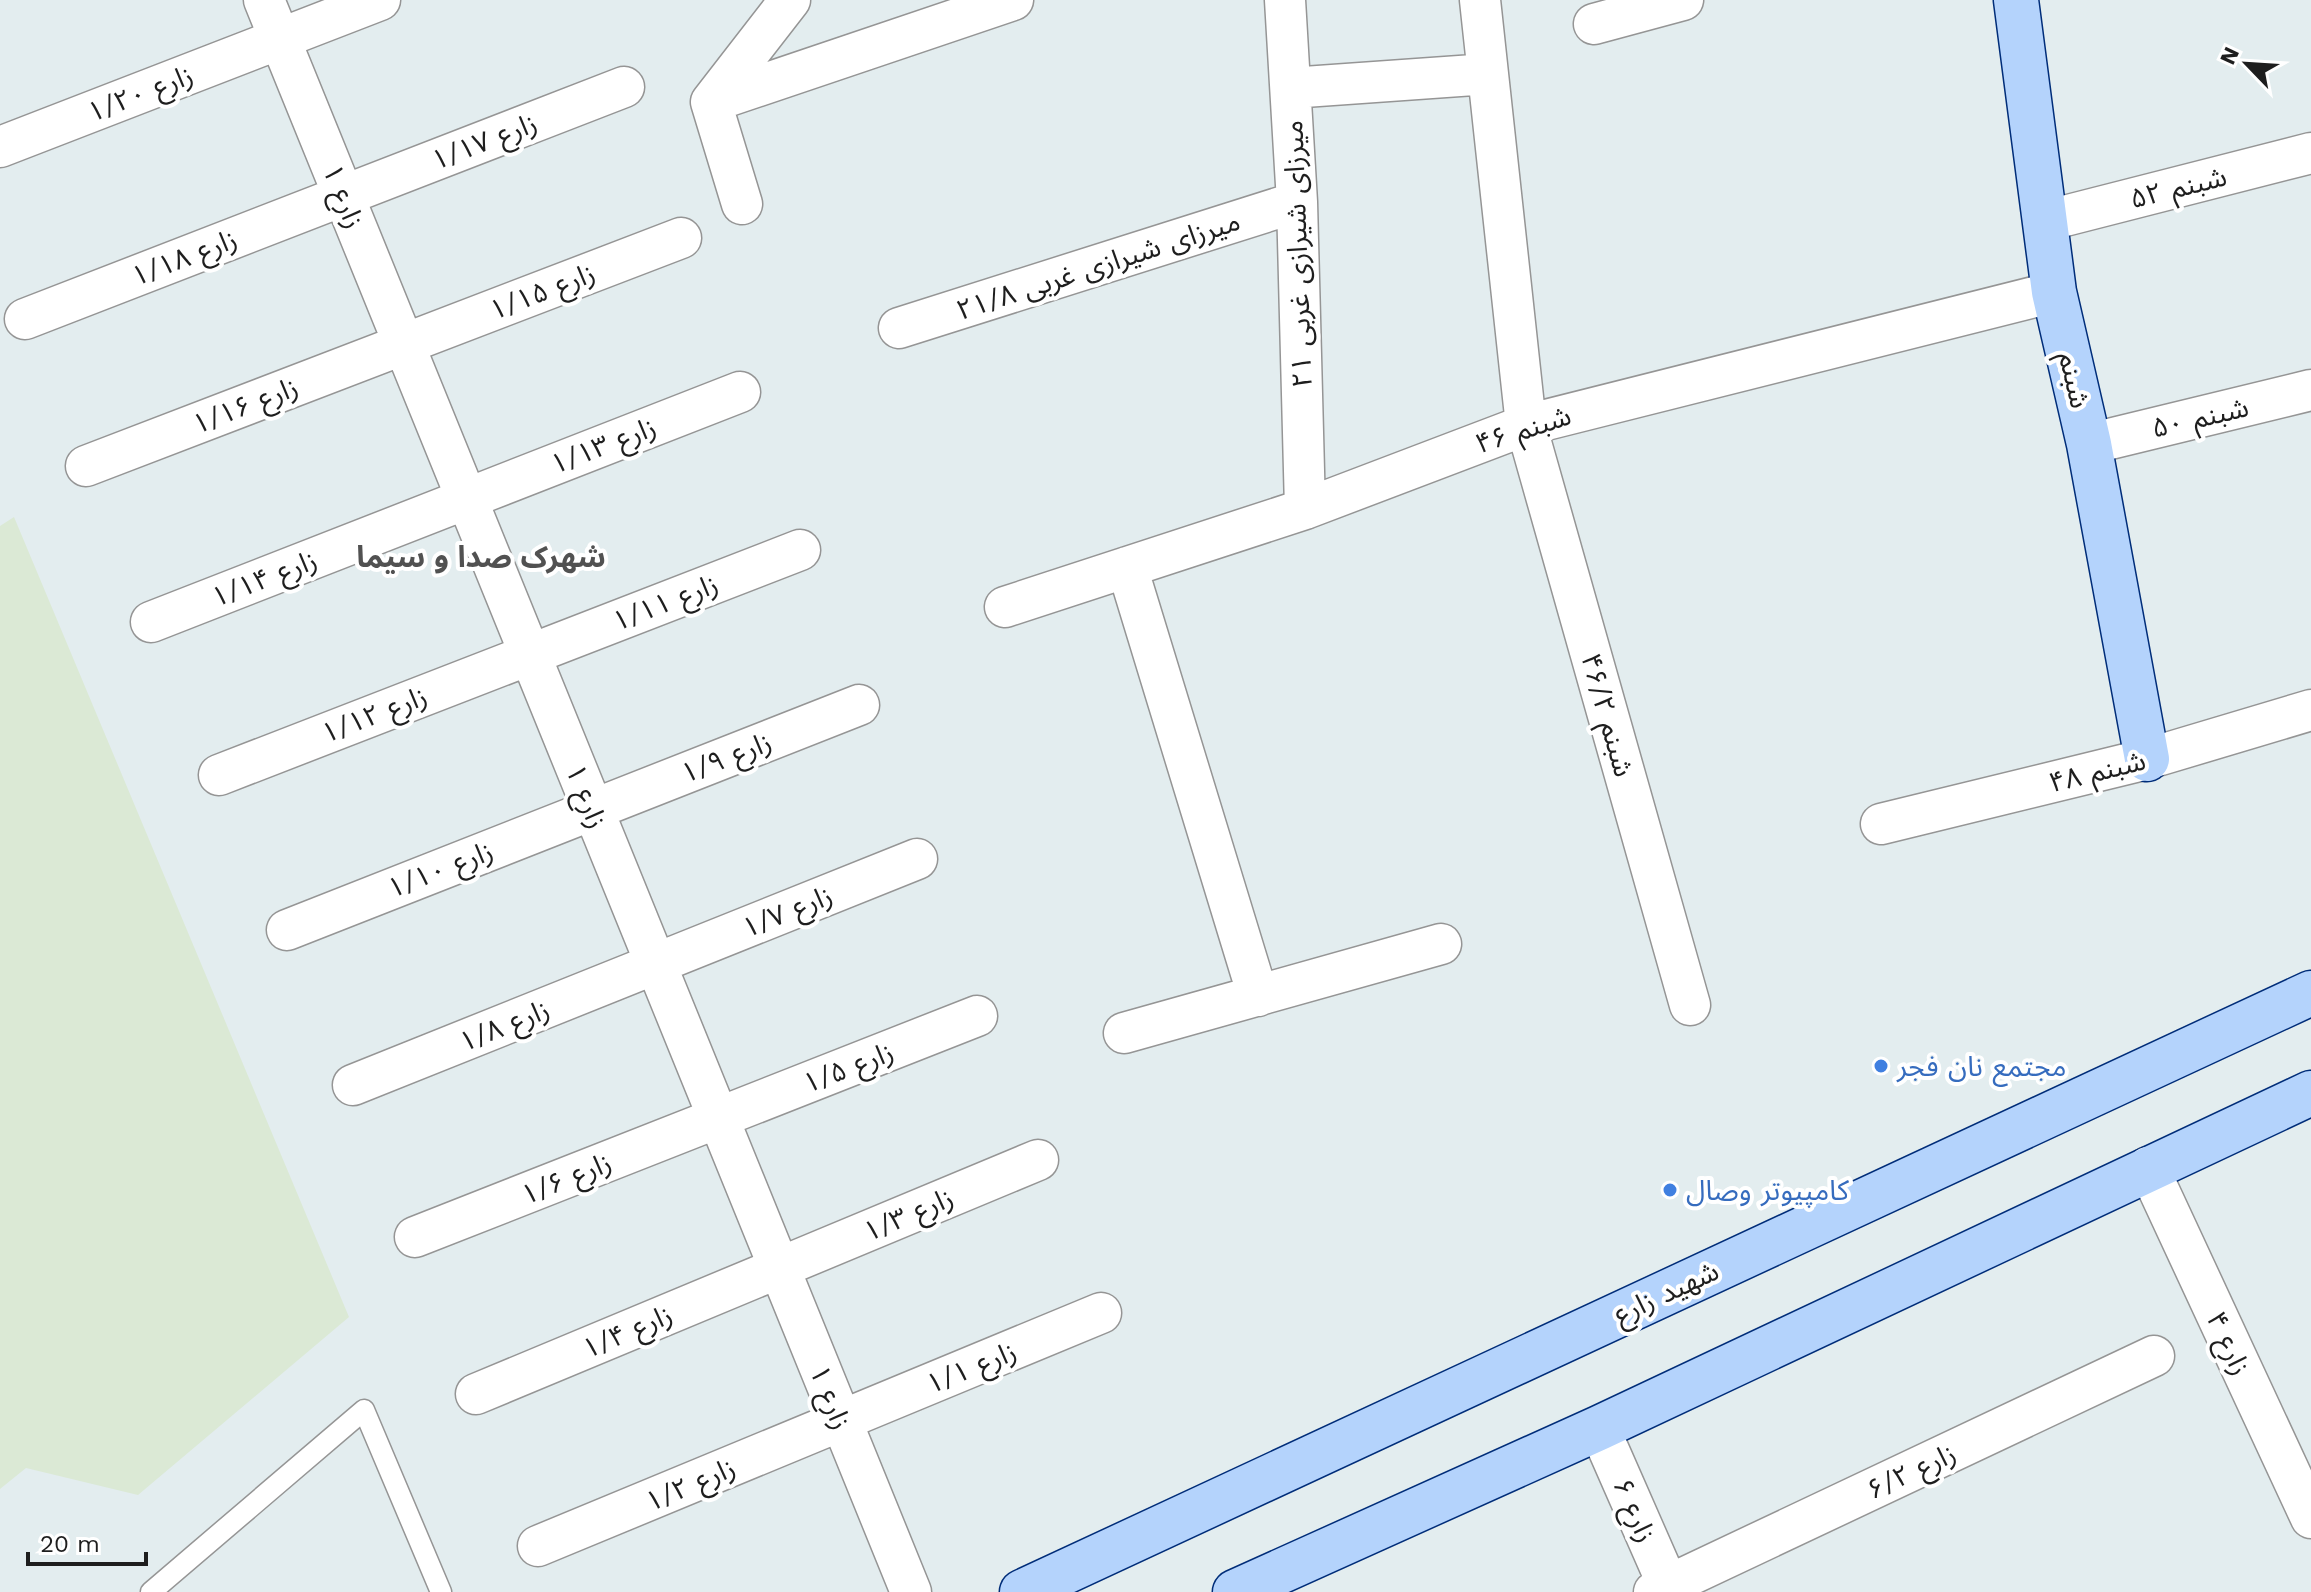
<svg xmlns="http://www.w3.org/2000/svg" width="2311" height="1592" viewBox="0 0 2311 1592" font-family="'Work Sans','Noto Sans Arabic',sans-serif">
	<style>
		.industrial { fill: #dbe9d5 }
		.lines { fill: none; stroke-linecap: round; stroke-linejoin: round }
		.lane-casing { stroke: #959595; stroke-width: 23 }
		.street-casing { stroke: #959595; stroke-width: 43 }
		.secondary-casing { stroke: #002d79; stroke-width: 47 }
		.lane { stroke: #fff; stroke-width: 20 }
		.street { stroke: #fff; stroke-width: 40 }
		.secondary { stroke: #b4d3fc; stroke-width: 44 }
		.shop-dot { fill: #3f7fe0; stroke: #fff; stroke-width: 3 }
		.labels { text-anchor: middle; stroke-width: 8; stroke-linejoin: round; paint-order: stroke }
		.street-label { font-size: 28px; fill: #1e1e1e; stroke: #fff }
		.shop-label { font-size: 28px; fill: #366cbe; stroke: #fff; text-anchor: start }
		.neighbourhood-label { font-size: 30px; font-weight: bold; fill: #515151; stroke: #fff }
	</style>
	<rect width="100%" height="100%" fill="#e3edef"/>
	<path class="industrial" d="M14,517L349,1317L138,1495L26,1468L0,1489V526Z"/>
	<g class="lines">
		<defs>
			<path id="lane" d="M151,1592L364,1410L441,1592"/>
			<path id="street" d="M264,0L911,1592
				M1285,0L1297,202L1305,509
				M1480,0L1526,425L1690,1005
				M1594,24L1683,0
				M1304,87L1488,74
				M711,102L1013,0
				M711,102L790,0
				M711,102L742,204
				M0,147L380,0
				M2045,221L2311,153
				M25,319L624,87
				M899,328L1297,202
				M2089,444L2311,390
				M86,466L681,238
				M1127,567L1258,996
				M1005,607L1305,509L1526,425L2054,292
				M151,622L740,392
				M219,775L800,550
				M1881,824L2147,759L2311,710
				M287,930L859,705
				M1124,1033L1441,944
				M353,1085L917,859
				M2148,1167L2311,1518
				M415,1237L977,1016
				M476,1394L1038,1160
				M1599,1428L1671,1592
				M538,1546L1101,1313
				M1654,1592L2154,1356"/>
			<path id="secondary" d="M2016,0L2054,292L2089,444L2147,759
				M1022,1592L2311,993
				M1235,1592L1599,1428L2311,1093"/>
		</defs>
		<use href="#lane" class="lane-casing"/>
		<use href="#street" class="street-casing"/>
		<use href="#secondary" class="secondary-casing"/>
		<use href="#lane" class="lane"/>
		<use href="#street" class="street"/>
		<use href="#secondary" class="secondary"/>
	</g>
	<g class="shop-dot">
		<circle cx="1881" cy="1066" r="8"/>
		<circle cx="1670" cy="1190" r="8"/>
	</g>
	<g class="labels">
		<g class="street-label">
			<text transform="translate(140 93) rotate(-21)" y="10">۱/۲۰ زارع</text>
			<text transform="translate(484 141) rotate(-21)" y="10">۱/۱۷ زارع</text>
			<text transform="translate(2178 187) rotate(-14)" y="10">۵۲ شبنم</text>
			<text transform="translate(344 196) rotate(68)" y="10">۱ زارع</text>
			<text transform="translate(1297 254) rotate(-92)" y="10">۲۱ میرزای شیرازی غربی</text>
			<text transform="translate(184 257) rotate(-21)" y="10">۱/۱۸ زارع</text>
			<text transform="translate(1098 265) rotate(-18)" y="10">۲۱/۸ میرزای شیرازی غربی</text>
			<text transform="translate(542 291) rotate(-21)" y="10">۱/۱۵ زارع</text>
			<text transform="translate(2075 380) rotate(77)" y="10">شبنم</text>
			<text transform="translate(245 405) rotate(-21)" y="10">۱/۱۶ زارع</text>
			<text transform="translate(2200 417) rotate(-13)" y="10">۵۰ شبنم</text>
			<text transform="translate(1523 429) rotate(-18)" y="10">۴۶ شبنم</text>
			<text transform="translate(603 445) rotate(-21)" y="10">۱/۱۳ زارع</text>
			<text transform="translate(264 578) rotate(-21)" y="10">۱/۱۴ زارع</text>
			<text transform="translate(665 602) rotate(-21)" y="10">۱/۱۱ زارع</text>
			<text transform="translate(374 714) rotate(-21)" y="10">۱/۱۲ زارع</text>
			<text transform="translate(1608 715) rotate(74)" y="10">۴۶/۲ شبنم</text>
			<text transform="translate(726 757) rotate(-21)" y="10">۱/۹ زارع</text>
			<text transform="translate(2097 771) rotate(-14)" y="10">۴۸ شبنم</text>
			<text transform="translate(587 796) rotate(68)" y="10">۱ زارع</text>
			<text transform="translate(440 869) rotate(-21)" y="10">۱/۱۰ زارع</text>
			<text transform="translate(787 911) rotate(-22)" y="10">۱/۷ زارع</text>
			<text transform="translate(504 1025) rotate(-22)" y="10">۱/۸ زارع</text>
			<text transform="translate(848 1067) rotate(-21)" y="10">۱/۵ زارع</text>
			<text transform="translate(566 1178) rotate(-22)" y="10">۱/۶ زارع</text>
			<text transform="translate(908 1214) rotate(-23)" y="10">۱/۳ زارع</text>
			<text transform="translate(1666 1292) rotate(-25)" y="10">شهید زارع</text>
			<text transform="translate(627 1331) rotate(-23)" y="10">۱/۴ زارع</text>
			<text transform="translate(2229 1343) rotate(65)" y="10">۴ زارع</text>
			<text transform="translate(971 1367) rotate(-22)" y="10">۱/۱ زارع</text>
			<text transform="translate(831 1397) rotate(68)" y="10">۱ زارع</text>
			<text transform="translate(1911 1471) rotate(-25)" y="10">۶/۲ زارع</text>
			<text transform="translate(690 1484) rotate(-23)" y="10">۱/۲ زارع</text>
			<text transform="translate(1635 1510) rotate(66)" y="10">۶ زارع</text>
		</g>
		<g class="shop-label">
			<text x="1897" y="1076">مجتمع نان فجر</text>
			<text x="1686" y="1200">کامپیوتر وصال</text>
		</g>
		<g class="neighbourhood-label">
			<text x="481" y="567">شهرک صدا و سیما</text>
		</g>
	</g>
	<g transform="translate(2247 64) rotate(295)" stroke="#ffffff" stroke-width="6" paint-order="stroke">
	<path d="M0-6L14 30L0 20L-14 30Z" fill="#1e1e1e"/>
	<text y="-12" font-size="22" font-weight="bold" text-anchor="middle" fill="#1e1e1e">N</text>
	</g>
	<path d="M28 1552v12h118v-12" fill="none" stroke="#1e1e1e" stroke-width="4"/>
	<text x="40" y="1552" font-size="24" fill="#1e1e1e" stroke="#ffffff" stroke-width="6" paint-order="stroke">20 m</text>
</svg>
